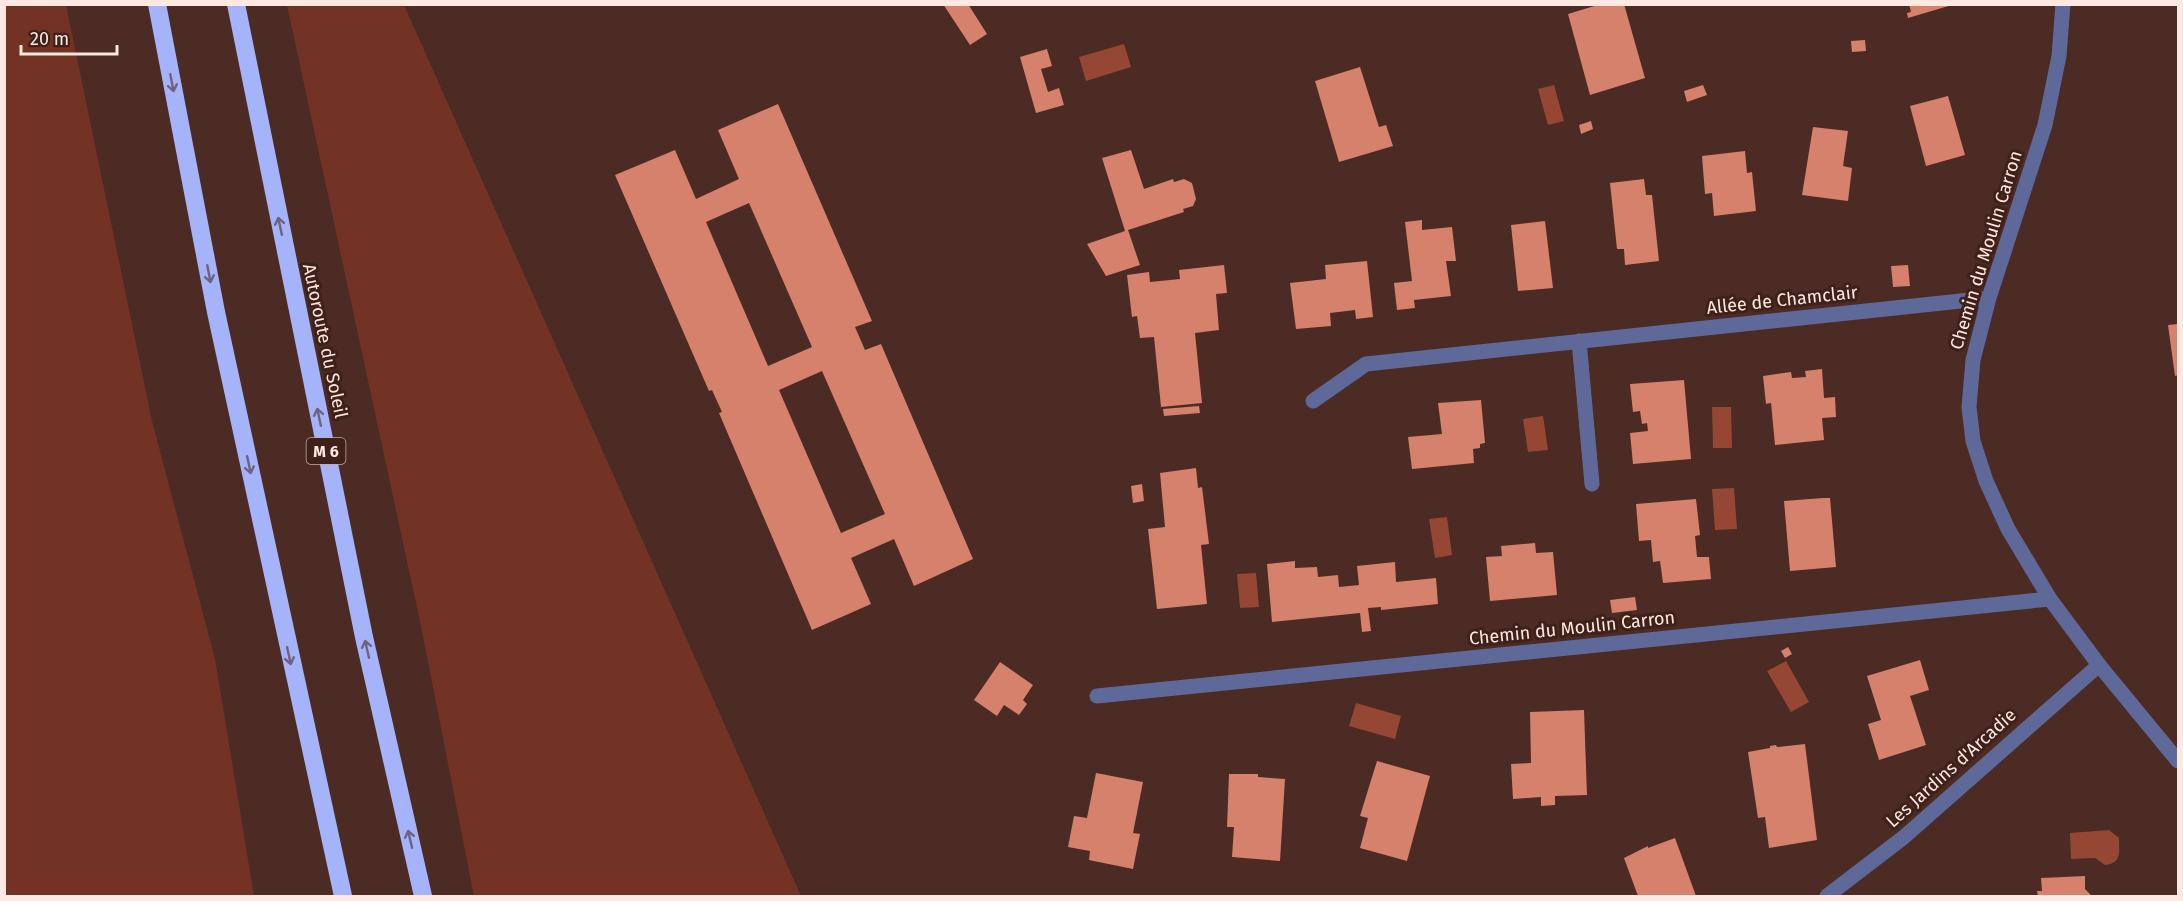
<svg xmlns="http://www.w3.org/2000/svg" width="2183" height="901" viewBox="0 0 2183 901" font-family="'Fira Sans',sans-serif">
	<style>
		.green { fill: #733324 }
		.water { fill: #954734 }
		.building { fill: #d6816c; fill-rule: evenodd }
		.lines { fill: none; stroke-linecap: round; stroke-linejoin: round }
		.minor { stroke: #5f6999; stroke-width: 15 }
		.highway { stroke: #a5b4fa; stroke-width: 18 }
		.oneway { stroke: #6d637f }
		.labels { text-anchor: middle; stroke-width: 6; stroke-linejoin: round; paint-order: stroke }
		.shield { fill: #40211a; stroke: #c4aca6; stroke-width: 1.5 }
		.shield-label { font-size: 16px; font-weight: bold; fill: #fde8e2 }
		.street-label { font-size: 18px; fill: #fde8e2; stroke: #40211a }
	</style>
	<rect width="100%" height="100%" fill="#4b2b24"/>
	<path class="green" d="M5,4L66,5L152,421L215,659L254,896H5Z
		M287,5H404L801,896H474L421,626Z"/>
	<path class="water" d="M1124,44L1131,67L1086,81L1079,57Z
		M1554,85L1564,121L1548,125L1538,89Z
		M1712,407H1731L1732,448H1713Z
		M1543,416L1548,450L1528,452L1523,419Z
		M1734,488L1737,529L1715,530L1712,489Z
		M1447,517L1452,555L1435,558L1429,519Z
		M1256,573L1259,607L1240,608L1237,574Z
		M1786,661L1809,702L1791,712L1767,671Z
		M1356,703L1401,716L1395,739L1349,726Z
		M2109,830L2119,838C2119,852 2122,863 2105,865L2095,858L2071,859L2070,833Z"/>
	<path class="building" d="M943,4H968L987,34L970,45Z
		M1601,4H1624L1645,78L1590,95L1568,14Z
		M1909,4H1952V5L1908,18L1907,13L1911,12Z
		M1865,40L1866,51L1852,52L1851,41Z
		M1047,49L1052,66L1041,69L1048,92L1059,88L1064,105L1036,113L1020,57Z
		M1360,67L1379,127L1386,125L1393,146L1339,162L1315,81Z
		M1703,85L1707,95L1687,102L1684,91Z
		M1948,96L1965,155L1926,166L1910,106Z
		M778,104L872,321L855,327L865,350L881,344L973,559L914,586L894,539L851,558L871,604L812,630L719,413L722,412L712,390L709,391L615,175L675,150L696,199L739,179L718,130ZM749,203L812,347L768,366L706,222ZM822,371L885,514L841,533L779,390Z
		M1591,121L1593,129L1581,134L1579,125Z
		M1813,127L1848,131L1843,166L1852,168L1848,201L1802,195Z
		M1131,150L1144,189L1173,179L1174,182L1184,179L1192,183L1196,199L1193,206L1183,209L1184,212L1128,230L1140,265L1106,276L1087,244L1125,231L1102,158Z
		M1745,151L1747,173L1752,172L1756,211L1714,216L1712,193L1705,194L1702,156Z
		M1644,179L1646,195H1652L1659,261L1625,265L1624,249H1617L1610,183Z
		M1422,220V230L1452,227L1456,261H1446L1451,296L1414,300L1415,308L1397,310L1394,283L1412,281L1405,222Z
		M1545,221L1553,288L1518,291L1511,225Z
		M1367,261L1373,317L1356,319L1355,310L1330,313L1331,326L1296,329L1290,283L1326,279L1325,265Z
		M1224,265L1227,293L1216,294L1219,330L1195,333L1202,403L1161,407L1154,337L1140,338L1137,316L1132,317L1127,275L1149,272L1150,282L1180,279L1179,270Z
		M1908,265L1910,286L1893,287L1891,266Z
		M2178,324V375L2175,376L2168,325Z
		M1822,369L1824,398L1835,397L1836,417L1822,418L1824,440L1775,445L1771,403L1766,404L1763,376L1791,372L1792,378L1806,377L1805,371Z
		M1684,380L1691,459L1633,464L1630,433L1648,431L1647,423L1642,424L1640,411L1633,412L1630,384Z
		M1481,400L1485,443L1480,444V448L1473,449L1474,463L1412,469L1408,437L1442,434L1438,403Z
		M1199,406L1200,413L1164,416L1163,409Z
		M1196,468L1198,488L1202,487L1209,544L1201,545L1207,604L1157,609L1148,529L1165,527L1160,473Z
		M1142,484L1144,501L1133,503L1131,486Z
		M1823,498H1830L1836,567L1790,571L1784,501Z
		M1696,499L1700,535L1695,536L1697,557H1709L1711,579L1663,583L1660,561L1653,562L1651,540L1639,541L1636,504Z
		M1535,543L1536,553L1553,552L1557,595L1490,601L1486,557L1502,556L1501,546Z
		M1295,561V568L1317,567L1318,577L1338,575L1339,587L1359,585L1357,566L1395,562L1396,582L1436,578L1438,604L1381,610V607L1368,608L1371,631L1362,632L1360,613L1272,622L1267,564Z
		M1635,597L1637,610L1612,613L1610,600Z
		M1788,647L1792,654L1785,658L1781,651Z
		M1920,660L1929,690L1910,696L1926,745L1879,760L1868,724L1881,720L1867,676Z
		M1000,662L1033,685L1023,700L1027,704L1019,715L1004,705L997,716L974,700Z
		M1584,710L1587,795L1555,796V805L1541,806V797L1513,799L1511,764L1531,763L1530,712Z
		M1805,744L1817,840L1769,848L1765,817L1758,818L1748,752L1770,748V746L1776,745L1777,747Z
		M1377,761L1430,776L1407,861L1360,848L1368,818L1360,816Z
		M1096,773L1143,782L1133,833L1140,834L1133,869L1089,860L1090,851L1068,847L1074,816L1087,818Z
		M1229,774H1258V777L1285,779L1280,861L1232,857L1234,827H1227Z
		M1675,838L1696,896H1638L1624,858L1648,846V848Z
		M2085,876V889L2092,896H2038L2037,891H2042L2041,878Z"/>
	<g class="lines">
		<path class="minor" d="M2063,4L2059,56L2045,125L1989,298L1973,360L1969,407L1973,441L1986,481L2008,529L2050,599L2099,665L2178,761
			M1579,341L1592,484
			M1313,401L1366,364L1989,298
			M1097,696L2050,599
			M1827,896L1904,837L2099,665"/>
		<path class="highway" d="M157,4L216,312L343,896
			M236,4L364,637L423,896"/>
	</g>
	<defs><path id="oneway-shaft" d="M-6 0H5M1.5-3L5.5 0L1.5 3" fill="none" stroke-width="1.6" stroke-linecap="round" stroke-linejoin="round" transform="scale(1.5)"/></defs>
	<g class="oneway">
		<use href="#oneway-shaft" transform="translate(172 83) rotate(79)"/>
		<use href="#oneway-shaft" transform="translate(280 226) rotate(-102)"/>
		<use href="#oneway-shaft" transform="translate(209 274) rotate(79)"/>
		<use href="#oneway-shaft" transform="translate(319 417) rotate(-102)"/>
		<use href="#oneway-shaft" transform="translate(249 465) rotate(78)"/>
		<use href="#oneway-shaft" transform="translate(367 649) rotate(-103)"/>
		<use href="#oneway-shaft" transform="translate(289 656) rotate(78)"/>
		<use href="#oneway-shaft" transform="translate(410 839) rotate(-103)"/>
	</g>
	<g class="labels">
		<rect class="shield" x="306.5" y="438" width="39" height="26" rx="4.5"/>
		<g class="shield-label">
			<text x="326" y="457">M 6</text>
		</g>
		<g class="street-label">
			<text transform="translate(1986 250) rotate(-73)" y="6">Chemin du Moulin Carron</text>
			<text transform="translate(1782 300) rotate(-6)" y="6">Allée de Chamclair</text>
			<text transform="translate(325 341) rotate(78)" y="6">Autoroute du Soleil</text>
			<text transform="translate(1572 628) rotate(-6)" y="6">Chemin du Moulin Carron</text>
			<text transform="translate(1951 768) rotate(-42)" y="6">Les Jardins d'Arcadie</text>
		</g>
	</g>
	<rect width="2183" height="901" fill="none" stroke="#fde8e2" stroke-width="12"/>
	<path d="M21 45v9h96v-9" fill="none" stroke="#fde8e2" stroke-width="3"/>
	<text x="30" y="45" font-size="18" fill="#fde8e2" stroke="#40211a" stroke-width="4.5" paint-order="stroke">20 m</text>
</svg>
